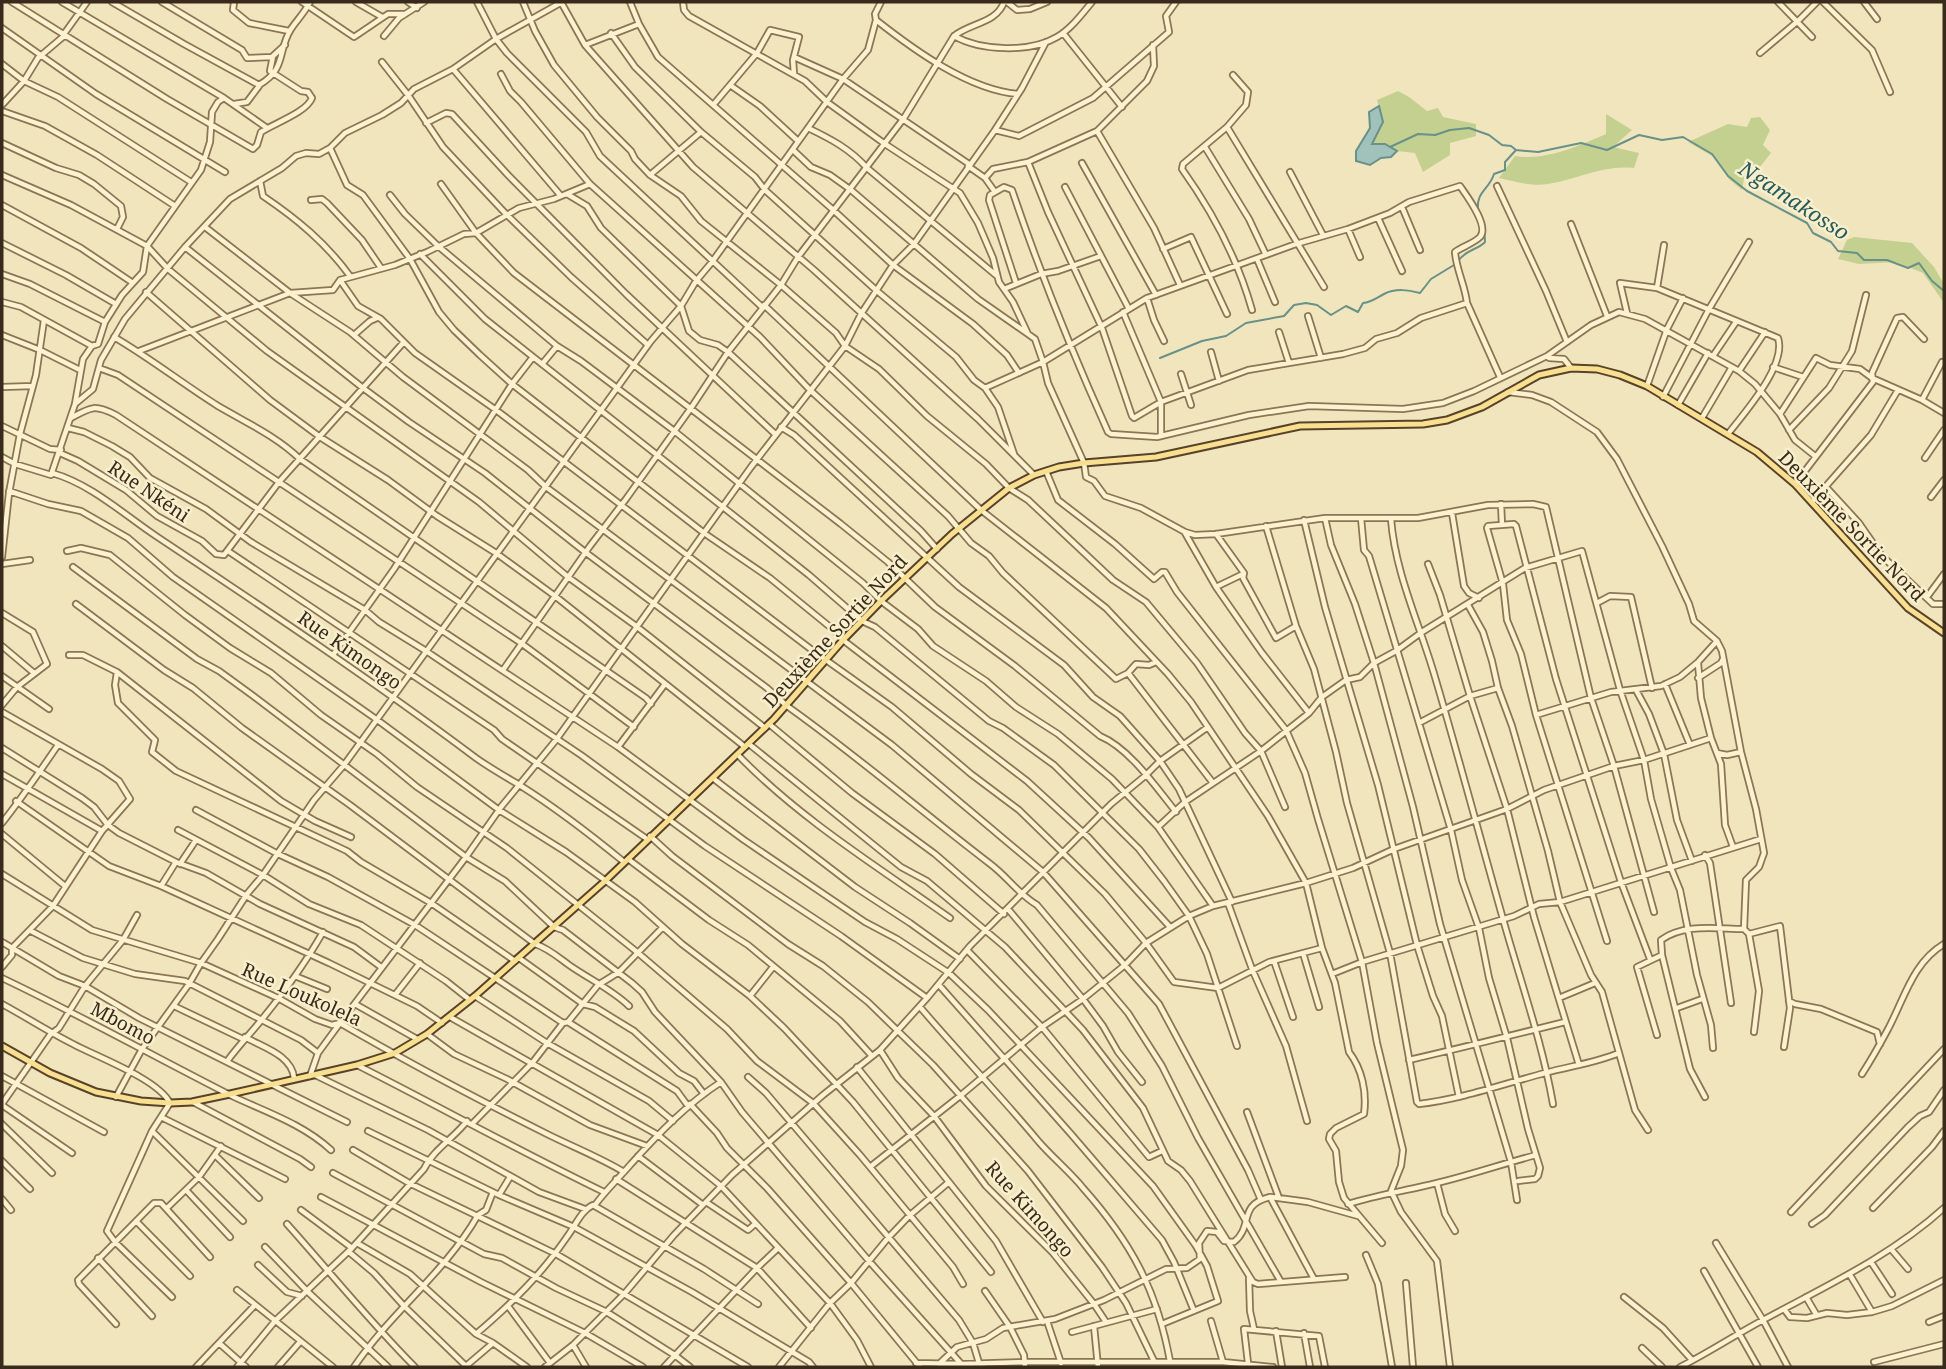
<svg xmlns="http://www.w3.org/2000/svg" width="1946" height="1369" viewBox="0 0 1946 1369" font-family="'Noto Serif',serif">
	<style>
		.green { fill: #c4d090 }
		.water { fill: #a1c2bb; stroke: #689189; stroke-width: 2 }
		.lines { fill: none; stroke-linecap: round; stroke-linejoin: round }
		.stream { stroke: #689189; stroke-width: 2 }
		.minor-casing { stroke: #8b7554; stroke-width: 8 }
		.major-casing { stroke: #58422a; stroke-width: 9 }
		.minor { stroke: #fcf2d0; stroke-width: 4.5 }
		.major { stroke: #f9df90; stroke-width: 5 }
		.labels { text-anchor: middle; stroke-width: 5; stroke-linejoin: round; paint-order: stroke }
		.street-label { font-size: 19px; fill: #392b1b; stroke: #f8efcd }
		.water-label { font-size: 21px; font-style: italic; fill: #285a5a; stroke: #f8efcd }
	</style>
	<rect width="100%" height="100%" fill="#f1e5bd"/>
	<path class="green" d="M1398,91L1409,97L1427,111L1438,108L1443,117L1476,124V136L1450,143V155L1423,172L1415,153L1397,151L1385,144H1372L1383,122L1377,100Z
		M1606,114L1632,130L1613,147L1639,153L1634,168C1601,165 1580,179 1548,184C1532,187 1514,181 1499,178L1515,156C1546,161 1578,146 1606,134Z
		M1760,117L1770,130L1763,145L1771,153L1756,172L1744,178L1742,190L1729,179L1714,157L1688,142L1728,124L1747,127L1751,118Z
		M1854,237L1912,243L1934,267L1944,284V303L1923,273L1896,262L1859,264L1838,259L1847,240Z"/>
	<path class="water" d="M1379,106L1383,122L1372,144H1385L1397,151L1391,157L1381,158L1370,165L1356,161V151L1370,128L1369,112Z"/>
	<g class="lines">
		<path class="stream" d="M1390,147L1418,134L1435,135L1450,130L1469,128L1489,135L1502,145L1511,146L1516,150L1538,152L1581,143L1607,150L1639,135L1662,140L1683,137L1712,154L1728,176L1747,191L1807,223L1813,233L1831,242L1838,251L1857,253L1864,260H1887L1908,268L1919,263L1932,281L1944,291
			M1478,211C1476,191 1489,190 1494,174L1505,170V162L1516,150
			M1458,261C1468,248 1478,250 1485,242L1484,226
			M1160,358L1202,341L1226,336L1246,323L1284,316L1294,305L1306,303L1317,305L1331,315L1346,306L1358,312L1363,303C1372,302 1376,298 1384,294C1396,288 1408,290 1420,293L1431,279L1454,265"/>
		<defs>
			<path id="minor" d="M12,2L167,99L253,149L257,145L261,132C275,123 307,112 312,98L308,92L301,91L270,71L273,56L285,45
				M62,2L224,98L267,128
				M112,2L184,44L259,85C287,69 277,51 291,29C297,20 305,12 310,2
				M162,2L242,50L247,58L272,57
				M234,2L233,10L249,23L289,31
				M302,2L354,37L388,14H405
				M356,2L382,17
				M408,2L417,8
				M477,2L496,39L507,53L586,132L600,156L762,307
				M523,2L535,31L554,65L597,117L631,151L635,159L650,175L681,196L701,221L781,285L836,333L845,346L879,369L927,416L986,464L1009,488L1028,500L1113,580L1146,602L1197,663L1245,733L1261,751L1285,807
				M561,2L585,45L693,167L814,270L978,419L1034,475
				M630,2L639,24L658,57L831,208L893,265L973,324L1007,355L1019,373
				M683,2L684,10L689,16L805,81L827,102L885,144L960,193L978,223L993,258L999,282L1013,302L1028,334L1035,339L1043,362L1048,383L1084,463L1086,477L1094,481L1105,496L1141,508L1185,532L1195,535L1216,534L1325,518H1418L1488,505L1533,504L1546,507L1591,698L1614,766L1654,912
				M1007,2L1017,10L1030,9L1047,2
				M1778,2L1812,37
				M1823,2L1872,50L1890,92
				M1864,2L1877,19
				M876,20C914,50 969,90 1018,94
				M2,28L96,94L225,172
				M611,33L635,67L701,132L755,177L765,190L877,291L956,357L974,380L985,388L998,407L1014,454
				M1063,33L1122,107
				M384,36L399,18L424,2
				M954,36C981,51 1030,53 1057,37C1071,29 1082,14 1092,2
				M585,45L639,24
				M1760,53L1798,21L1817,2
				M794,57L843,79L969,164
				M382,62L408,95L443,147L506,214L571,277L648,345
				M2,64L24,81L58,97L191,182
				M453,69L561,196
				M501,74L510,91L521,102L590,184L760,337L810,390L948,516L971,543L989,556L1003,573L1116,679L1128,673L1213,783
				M1233,75L1248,92L1246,105L1227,127L1324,287
				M730,85L760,106L798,141
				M234,104L247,102L259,86
				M714,104L757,53L770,30L799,37L793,60L794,74
				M2,105L24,81L38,58L64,36V34L87,2
				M2,111L45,126L97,155L175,206
				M426,123L446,113L452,114L508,175L626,294L775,434
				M1227,127L1183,164L1182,169C1212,211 1238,260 1252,310
				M808,128C831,139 850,149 867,168L997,276
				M995,130L1019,136L1093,98L1169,32L1166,16L1176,2
				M1097,131L1154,228L1180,285
				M2,143L56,168L79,175L94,184L121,206L123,217L117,229
				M1205,147L1249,219L1266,255
				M330,148L347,185L363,195L410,259L439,312L454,330L480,355L512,384L704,533L770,578L835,631L843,640L1027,781L1089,838L1170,927
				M793,150L811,167L830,175L851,190L978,299L1028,334
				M1082,163L1156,295
				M968,166L985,178L993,169L1028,162L1097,131L1147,81L1154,66L1153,45
				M1290,172L1323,235
				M2,175L71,205L147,246L168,269L267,351L479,502L568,577L636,626L765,728
				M650,175L701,132
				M985,178L995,192
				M260,181L263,196C297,219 326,243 350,276
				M441,184L476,233L514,273L841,524L888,562L935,607L1015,666L1100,736C1129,748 1156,787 1176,812
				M1497,186L1546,291L1567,342
				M1065,187L1129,309
				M567,194L587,206L601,228L681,306L689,331L700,340L718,345L728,352L921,531L937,549
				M390,195L405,214L438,246L557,346L581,361L673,430L863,583L881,601L918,629L933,646L986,681L1016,707L1058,734L1112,779L1158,827L1213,906
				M311,200L322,199L327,203L362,240L381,268
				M2,205L81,248L133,283
				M1402,207L1420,250
				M1378,218L1402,271
				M1571,224L1607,316
				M205,227L290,293L350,332L403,377L528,470L546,487L892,745L1043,872L1159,1004L1248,1170L1261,1200
				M1348,229L1360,257
				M2,243L66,275L116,304
				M185,247L363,388L409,422L485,473L585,552L767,688L787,706C856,755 921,811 989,863C1008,877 1016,892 1037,905L1128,1013L1162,1066L1198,1138L1281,1282
				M1163,249L1191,237L1227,314
				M420,254L485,319L809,575L862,621L875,627L989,721L1003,728L1054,765L1139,849L1164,881L1189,916L1207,954L1237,1046
				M1257,259L1275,302
				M2,274L30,284L105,322
				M340,280L358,306L381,319L415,353L496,410L812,650L892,707L971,774L1019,810L1105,894L1146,943L1174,982L1218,988L1269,962L1322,948
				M1016,283L989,200L990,195L1004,187L1012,190C1040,273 1072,352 1108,432L1111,434L1157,437L1249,415L1309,406L1403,409L1443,403L1474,391L1547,356L1591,325L1619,312L1645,319L1739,371L1755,384L1780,414L1795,440L1815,456
				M1657,288L1664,245
				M1004,289L1041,274L1058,271L1101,256
				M146,292L270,400L320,437L388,480L437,516L496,553L555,596L745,747
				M1147,298L1154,320L1164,341
				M2,302L21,307L92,346
				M1467,303L1500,377
				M764,305L981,510L1106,608L1168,674L1191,702L1268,816L1306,883L1322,948L1335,983L1349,1052C1362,1069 1367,1092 1364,1114L1336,1128L1330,1134L1329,1139L1336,1151L1339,1182L1344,1198L1382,1243
				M1123,312L1161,402V436
				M1627,313L1620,283L1657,288L1778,338C1787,365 1745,412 1728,434
				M1308,316L1321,358
				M1279,332L1289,363
				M2,335L40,350L80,370
				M354,335L370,321L377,318
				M114,337C150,358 183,384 218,406C247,423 276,436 300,459L646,698L651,704
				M139,351L290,293L333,290L340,280L395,265L427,252L464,234L476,233L519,208L554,199L590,184
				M1211,352L1219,381
				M1547,356L1549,358L1564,359L1571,368
				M1713,356L1736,322
				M543,363L557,346
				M1773,367L1803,377
				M99,368L118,375L521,643L634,727
				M1739,371L1765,332
				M1181,374L1191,405
				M1647,386L1667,329L1683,298
				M2,387L33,386
				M985,388L1043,362L1147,298L1296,244L1348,229L1390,213L1409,202L1460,186C1466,195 1490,226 1480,237C1474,243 1462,247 1455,252C1456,269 1465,285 1467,303L1421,318L1397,333L1376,339L1365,348L1343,354L1248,370L1161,402L1134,418L1132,416L1102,328L1048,212L1028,162
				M1508,392L1532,395L1551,402L1597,432L1617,459L1662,546L1689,604L1694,621L1717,641L1722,651L1741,752L1756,809L1764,853L1759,867L1746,880L1744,929L1749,934L1759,991L1754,1032
				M1663,397L1709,309L1749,242
				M1922,400L1942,362
				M75,404L93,389L101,360L125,319L185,247L230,199L282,168L296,156L306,153L319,154L330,148L345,133L382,115L401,103L414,89L453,69L496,39L562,2
				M1678,405L1708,353
				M1780,414L1816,358L1830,365L1860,369L1872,378L1922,400L1944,413
				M71,418C91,407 94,404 116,415L618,747L744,840L865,922L897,939L949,973L988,1010L1153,1186L1196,1246L1207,1266L1218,1301L1162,1324
				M1702,418L1732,367
				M2,426L50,449L61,450
				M781,427L794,435L959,587L1064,665L1093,697L1120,716L1160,761L1179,789L1232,902
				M68,428L84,432L112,446L130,457L150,478L206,509L251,542L365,610L379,622L426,651L581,755L705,846L841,936L927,998
				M1789,430L1829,388L1852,351L1866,295
				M60,453L78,461L126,490L157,516L202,541L216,554L224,555L279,482L403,343
				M2,457L15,464L51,475L75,404L83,359L92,346L98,344L105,322L122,295L143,272L147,246L201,170L210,142L212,112L218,102L224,98
				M1925,458L1944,430
				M1046,471L1058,500L1115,544L1154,579L1162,572H1165L1177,592L1286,730L1305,773L1318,819L1362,962L1377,1043L1403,1150L1401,1166L1391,1191L1401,1212L1437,1261L1450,1367
				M52,473C91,484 123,514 156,536C264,608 372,680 476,758C490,768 506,777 521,786C556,808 591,835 624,862
				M1795,484L1873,382L1872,373L1897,318L1903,317L1924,339
				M1826,487L1859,523L1882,556L1933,604H1944
				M9,491L48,504L81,511L128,538L173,577L376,719L499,810L566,852L635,902L682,944L750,996L784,1028L853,1102L991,1272
				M1931,497L1944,480
				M1812,502L1871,435L1898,390
				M1501,504L1502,525
				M1452,513L1464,586L1469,593L1479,598
				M1325,518L1331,545L1355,604L1374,663L1413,807L1440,924L1511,1162L1517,1200
				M1361,518L1364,550L1369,556L1451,830L1462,880L1479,928L1489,978L1507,1038L1528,1129L1540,1168L1538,1176L1535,1179L1518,1181
				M1391,519C1395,573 1420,625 1435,677C1459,758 1480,838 1503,919C1520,980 1542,1041 1553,1104
				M1304,520L1325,607L1378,785L1417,945L1433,996L1442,1016L1459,1097
				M1266,526L1296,626L1314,669L1336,752L1347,803L1390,953L1417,1102L1419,1104C1462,1099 1503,1084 1545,1073C1570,1066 1595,1063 1619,1053
				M1185,533L1216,587L1262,653L1309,713
				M1216,534L1244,573L1243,578L1276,638L1296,626
				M67,551L81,548L110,555L185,615L230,648L271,673L321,715L377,754L417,787L507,848L637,952L727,1029L757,1061L813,1103L860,1155L953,1267L963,1284
				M228,551L494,730L502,739L647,839
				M2,557L9,493L20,434L36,375L44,320
				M2,564L30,560
				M1428,564L1440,595L1470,696L1507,809L1534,917L1579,1065
				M73,567L197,659L219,671L252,695L466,857L505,881L554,927L563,930L632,983L642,992L655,1012L721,1082L742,1112L869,1261L964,1367
				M1216,587L1243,574
				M1927,597L1944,574
				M1597,603L1610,596L1631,597L1652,688
				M76,604L164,670L193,688L242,728L350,805L535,944C548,948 558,957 569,965C589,979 611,989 629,1006
				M1468,605L1483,632L1492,661L1498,688L1512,726L1548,851L1560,902L1591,975L1602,992L1635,1110L1648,1130
				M2,613L33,632L47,664L17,687L2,705
				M2,646L34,673
				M69,655H83L117,672L281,801L315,821L351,837
				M333,655L394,569L512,384L533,357
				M1698,663L1701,698L1711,738L1721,764L1725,825L1733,847
				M503,670L590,546L626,499L691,408L728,352L781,285L798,257L904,118L954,36C970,23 997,23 1004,2
				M117,672L115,685L118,703L155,740L152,752L176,771L347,851L361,862L431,903L515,961
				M1128,673L1136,664L1149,665L1156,662
				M2,676L49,709
				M1698,678L1721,663L1723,659
				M1665,684L1690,745
				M1636,690L1649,714L1664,754L1677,820L1692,861
				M2,712L102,769L119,781L130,799L102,831L53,906L12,948V955L2,967
				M1536,715L1611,692L1661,686L1680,677L1698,662L1717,641
				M1419,723L1470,696L1498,688
				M769,724L852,793L935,854L1004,914
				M749,744L901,867L927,881L1005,947L1083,1030L1143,1108L1168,1161L1181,1170L1190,1181L1253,1282L1258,1284L1345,1277
				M618,747L665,684
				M2,748L82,798L94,807L108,825L119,833L176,862L206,873L260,904L354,947L381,967
				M1717,753L1727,755L1741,752
				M738,755C800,819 878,867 950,918
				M2,774L102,831
				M714,779L855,887L910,923L960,959
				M16,801L109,866L161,886L329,963L417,1006L442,1023
				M196,810L278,854L328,877L415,925L563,1023
				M2,823C22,798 40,771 58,745
				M1158,827L1185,802L1261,751L1309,713L1322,697L1346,680L1360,677L1374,663L1396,651L1422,632L1525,568L1582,551L1620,690L1644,760L1651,799L1671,868L1680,890L1697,975L1711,1025L1713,1048
				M178,830L263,875L309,904L361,925L446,981L470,1000
				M2,834L65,886
				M650,836L672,856L788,944L823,966L868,1002L933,1065L1028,1171L1102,1267L1126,1303L1154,1361
				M1705,855L1710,863L1731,1003
				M628,859L709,920L748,945L840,1021L872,1056
				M180,864L196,840
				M2,874L92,930L201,963L278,998L315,1019L332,1025L340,1023C407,1062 477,1099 547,1134C573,1147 599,1157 624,1172
				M161,886L176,862
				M1228,903L1252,969L1286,1046L1307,1121
				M1008,909L1083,999L1103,1026L1118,1052L1142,1082
				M31,931L83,958L135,974L185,981L301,1040L318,1053
				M1749,934L1780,926L1790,1008L1784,1047
				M1607,941L1536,715L1521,654L1507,620L1503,584L1487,528L1488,526L1514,524L1516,526L1556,679L1621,882L1650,959
				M2,942L59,976L85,986L139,1018L347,1122
				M967,950L1042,1027L1149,1157L1162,1151
				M1303,953L1319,1007
				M519,958L583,1004L595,1007L634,1031L679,1073L694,1081L704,1094
				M1274,961L1293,1017
				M1332,974L1362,962L1514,916L1539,904L1560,902L1761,839
				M295,976L327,989
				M2,978C80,1015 155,1057 232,1096C266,1112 303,1124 331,1150
				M939,985L1071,1134L1162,1240L1174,1262L1194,1311
				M395,995L420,963
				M475,996L547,1043L649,1101L673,1121
				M750,996L773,967
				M1559,998L1595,983
				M1789,1001L1795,1004L1821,1009L1877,1032L1880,1044
				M2,1004C26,1017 49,1032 73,1044C97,1057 158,1079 170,1103L152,1131L243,1221
				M355,1004L417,1039
				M174,1006L243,1039
				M920,1007C959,1053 1001,1096 1039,1142C1053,1158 1070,1172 1083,1188C1131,1242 1157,1290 1170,1361
				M1677,1008L1702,999
				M450,1017L658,1135L721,1186L830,1303L857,1340L871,1367
				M568,1022L677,1091L688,1106
				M427,1034L454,1054L507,1079L590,1125L647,1146
				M1657,1035L1637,967L1662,955
				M245,1037C262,1047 292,1055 294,1078
				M880,1050L898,1078L934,1116L986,1186L1053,1253L1094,1304L1106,1322
				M228,1060C239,1045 251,1033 263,1018C285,991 306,962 323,932
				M1409,1060C1461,1048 1513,1035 1565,1022
				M357,1065C440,1107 521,1152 604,1192
				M857,1067L996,1241L1043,1322
				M1862,1074C1871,1060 1879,1046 1887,1031C1904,1000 1912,963 1944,944
				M315,1075L428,1130L539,1192L585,1209
				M2,1076L104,1132
				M310,1076L318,1053L340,1023L466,857L501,807L556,740L751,467L845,346L861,314L893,265L914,244L995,130L1022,88L1046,42
				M748,1077L766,1093L959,1320L973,1343L979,1363L983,1367
				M116,1097L142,1049L189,984L201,963L218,939L247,894L263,875L314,800L344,765L651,341L681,306L696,281L712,262L843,79L868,50L876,20L875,14L881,2
				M1705,1097L1690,1069L1662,955L1661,940C1685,923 1716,929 1744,929
				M193,1102L300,1159L311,1167
				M2,1104L50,1035L59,1028L85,986L123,940L137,915
				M690,1104L717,1133L727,1148L767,1188L851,1283L920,1367
				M2,1105L72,1153
				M1247,1112L1279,1198
				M161,1117L285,1179
				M2,1124L52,1173
				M472,1124L533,1062L563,1023L568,1022L598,985L619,972L663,927
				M152,1131L107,1231L115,1242L172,1297
				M368,1131L499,1195L574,1227L692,1292L809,1362L813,1367
				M353,1150L409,1183L556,1254L748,1367
				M216,1156L259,1198
				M638,1156L703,1205
				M2,1161L30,1189
				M870,1167L960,1096L1042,1027L1083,999L1125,965L1146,943L1189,916L1213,906L1306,883L1353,868L1394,849L1507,809L1544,790L1614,766L1644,760L1711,738
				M333,1173L484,1254L502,1258L556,1288L605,1311L676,1356L690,1367
				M616,1179L757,1268L811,1328
				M1437,1183L1445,1214L1455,1231
				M186,1190L230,1237
				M499,1195L510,1177
				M321,1197L481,1282L585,1333L643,1367
				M1271,1197L1308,1202L1358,1216
				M2,1199L11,1210
				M706,1202L748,1230L755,1224
				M1348,1204C1374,1196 1398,1192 1424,1186C1462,1178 1498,1165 1536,1155
				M595,1205C606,1190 619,1178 631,1164C659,1133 687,1104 721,1082
				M167,1208L199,1177L221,1146
				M1873,1208L1932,1147L1944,1131
				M301,1210L352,1248
				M1791,1212L1944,1049
				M136,1221L190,1276
				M287,1224C330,1272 370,1322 415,1367
				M1812,1224L1825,1215L1908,1127L1920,1116L1929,1112L1944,1090
				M357,1243L410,1274L476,1334L493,1343L527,1367
				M1716,1243L1763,1320L1788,1367
				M265,1247L308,1292L388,1367
				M1891,1249L1908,1269
				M349,1252L374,1273L404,1306L467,1367
				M1366,1255L1378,1284L1392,1367
				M98,1258L152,1316
				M1871,1262L1892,1294
				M258,1265L287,1292L302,1296
				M1704,1271L1758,1367
				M1850,1275L1872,1312
				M1249,1277L1250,1311L1254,1329
				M1406,1283L1413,1367
				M237,1290L333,1367
				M985,1291L1010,1327L1024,1355L1025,1367
				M1624,1297L1663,1328L1692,1360
				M1806,1297L1816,1314
				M508,1306L550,1363
				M1784,1309L1790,1317L1807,1318L1827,1313L1847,1315L1872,1312L1892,1306L1944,1280
				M1047,1321L1061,1363
				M1211,1321L1223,1362
				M1929,1322L1944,1316
				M116,1324L79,1284L78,1280L154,1203H161L210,1257
				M1094,1326L1098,1367
				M1276,1331L1282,1367
				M1072,1332L1157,1309
				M1304,1333L1310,1367
				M476,1334C511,1304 543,1273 569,1234C576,1224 582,1210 593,1205L704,1269L758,1304
				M219,1343L246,1367
				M573,1345L586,1367
				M1642,1348L1662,1367
				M1874,1362L1944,1344
				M916,1363L962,1364L1023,1362H1223L1273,1367
				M1248,1363L1244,1329L1319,1336L1325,1367
				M939,1364L957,1347L986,1339L1003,1328L1055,1319L1104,1300L1166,1269L1187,1268L1200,1259L1199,1243L1207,1231L1217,1232L1224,1241L1234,1242C1254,1226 1237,1205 1270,1197L1314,1279
				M466,1366L493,1343
				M196,1367L255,1305
				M237,1367L275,1321L352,1248L424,1169C433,1150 454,1138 467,1121
				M278,1367L300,1342
				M354,1367C391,1312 445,1273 478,1215L486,1210L493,1192
				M545,1367L573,1345L625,1293L674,1235L732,1175L823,1095L880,1050L927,998L970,946L1111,804L1145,776L1160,761L1208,727
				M664,1367L757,1268L777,1249
				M779,1367L830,1303L851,1283L888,1238L909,1216L949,1182
				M1680,1367C1708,1353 1735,1335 1763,1320C1826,1286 1891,1256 1944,1208"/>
			<path id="major" d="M2,1046L50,1073L96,1092L141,1101L170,1103L192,1102L230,1094L357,1065L395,1053L427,1034L475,996L604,882L774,719L843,640L881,601L952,534L1009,488L1034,475L1059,467L1084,463L1156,457L1300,426L1423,424L1447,420L1482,407L1539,375L1571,368L1597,369L1620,375L1647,386L1757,452L1795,484L1908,608L1944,633"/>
		</defs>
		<use href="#minor" class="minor-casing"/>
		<use href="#major" class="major-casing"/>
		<use href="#minor" class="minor"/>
		<use href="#major" class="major"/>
	</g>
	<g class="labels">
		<g class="street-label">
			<text transform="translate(149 491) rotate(34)" y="7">Rue Nkéni</text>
			<text transform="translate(1852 526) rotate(46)" y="7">Deuxième Sortie Nord</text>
			<text transform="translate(835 631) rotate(-47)" y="7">Deuxième Sortie Nord</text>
			<text transform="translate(350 650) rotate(35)" y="7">Rue Kimongo</text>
			<text transform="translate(302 994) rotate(24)" y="7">Rue Loukolela</text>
			<text transform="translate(123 1023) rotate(28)" y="7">Mbomo</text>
			<text transform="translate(1030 1209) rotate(48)" y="7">Rue Kimongo</text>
		</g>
		<g class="water-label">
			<text transform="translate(1794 201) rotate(33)" y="7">Ngamakosso</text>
		</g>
	</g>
	<rect width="1946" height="1369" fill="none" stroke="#392b1b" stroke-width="7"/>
</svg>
